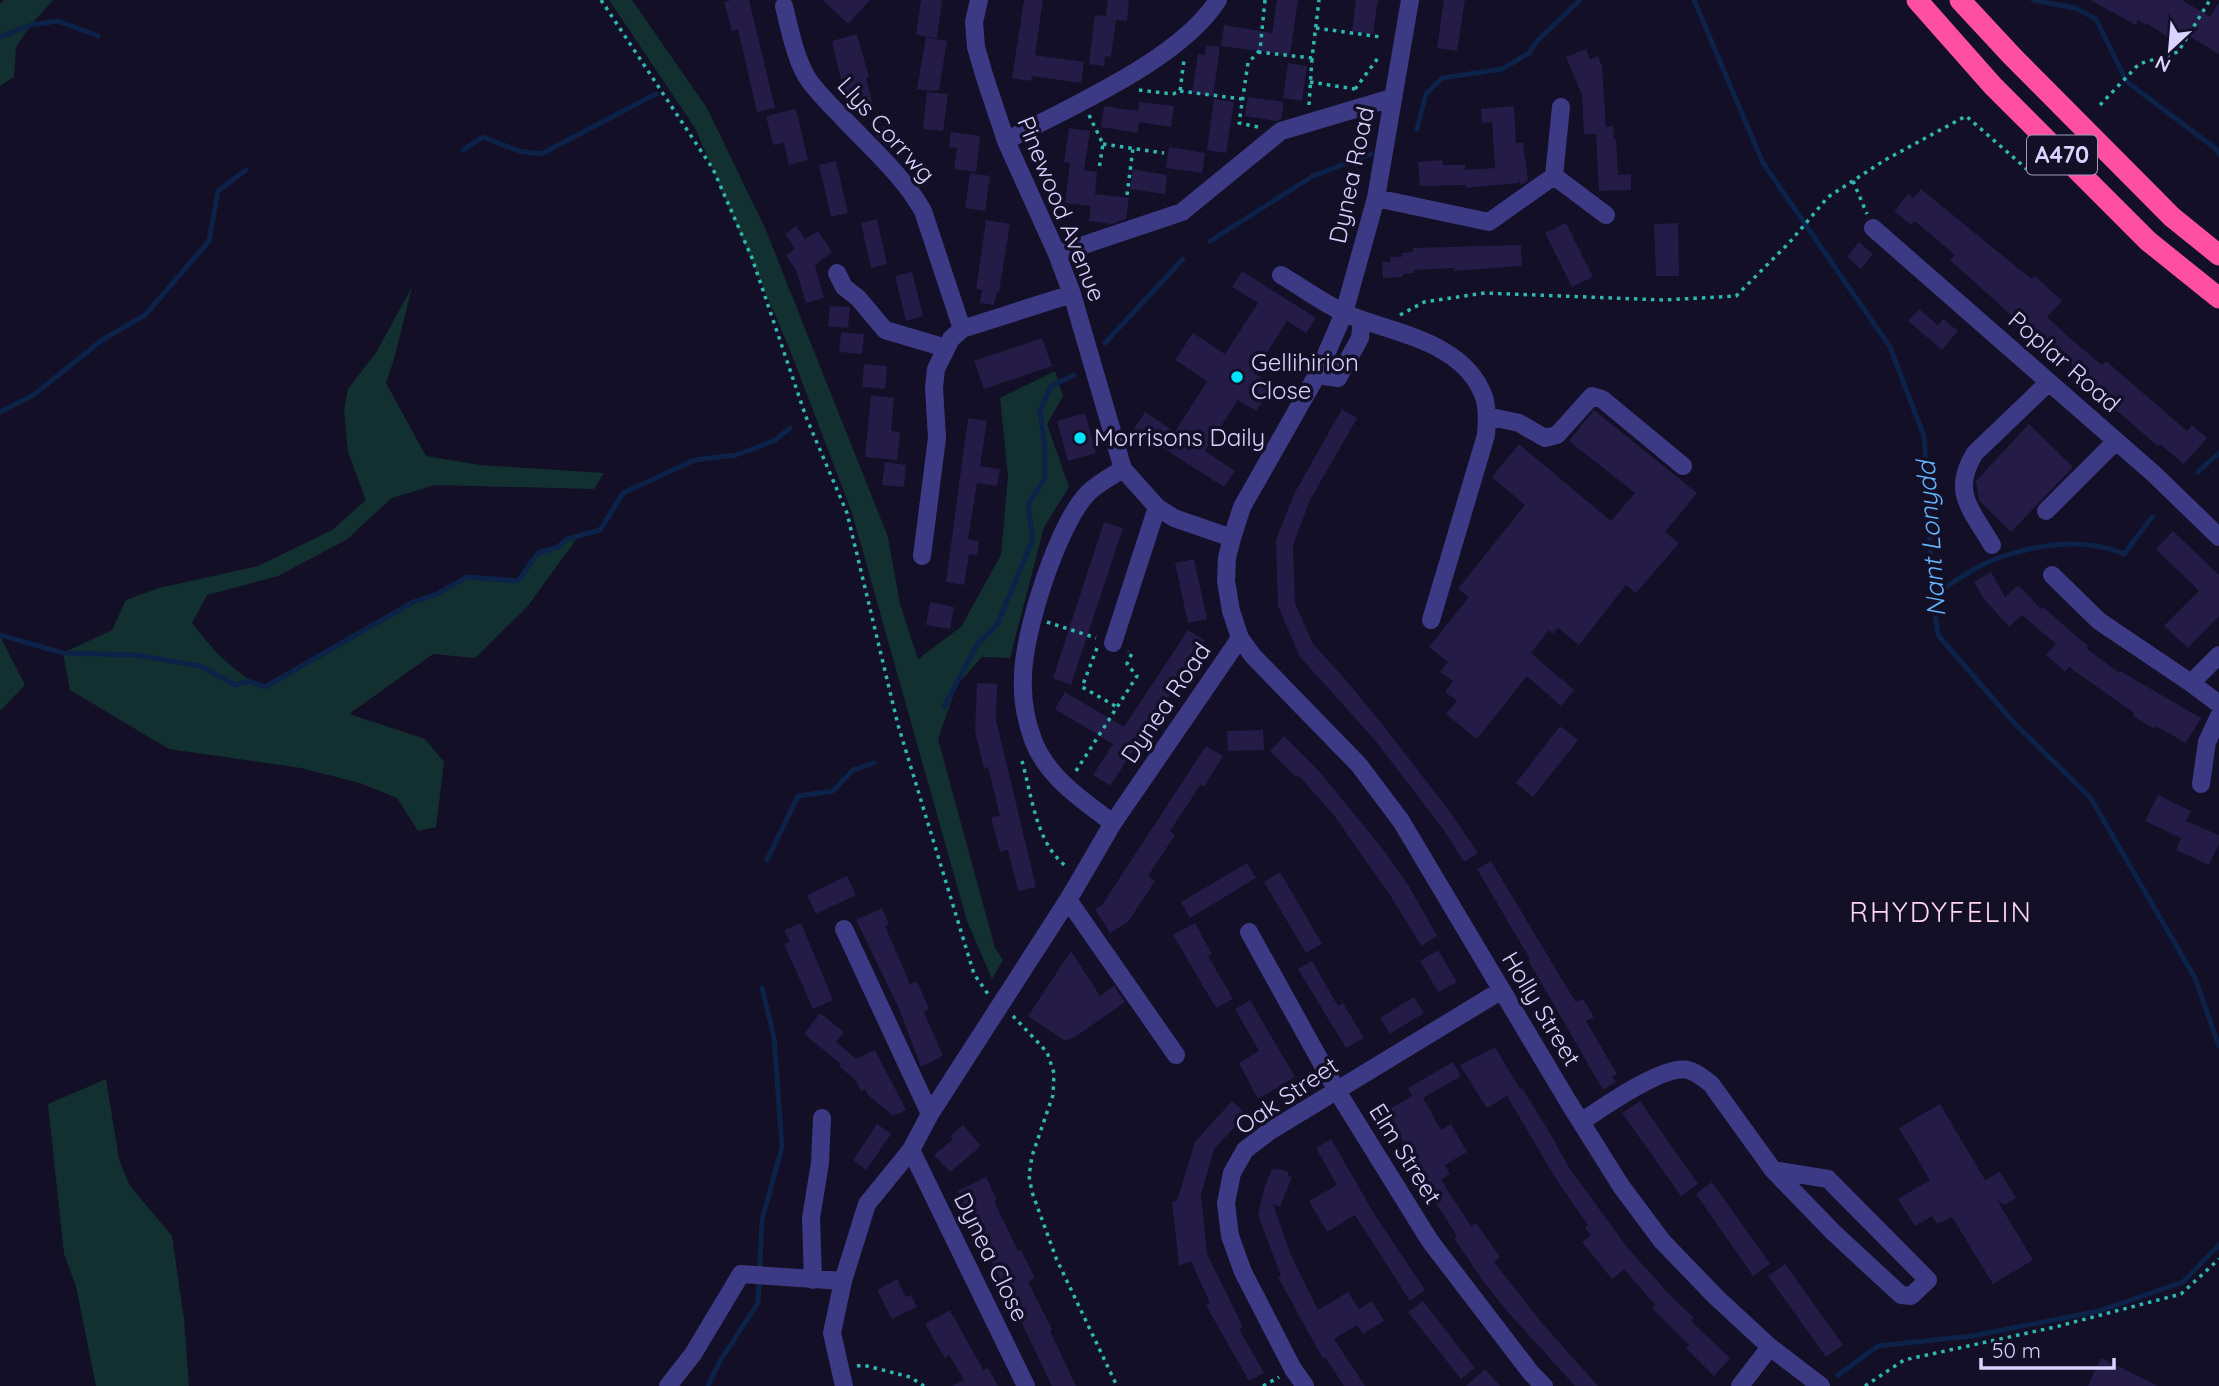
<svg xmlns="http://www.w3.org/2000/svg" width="2219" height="1386" viewBox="0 0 2219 1386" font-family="Quicksand,sans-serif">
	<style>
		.green { fill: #12302f }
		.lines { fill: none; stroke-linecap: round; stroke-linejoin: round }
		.stream { stroke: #0c2248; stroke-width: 5 }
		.building { fill: #241b47 }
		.path { stroke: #2fb8b0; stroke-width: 3.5; stroke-dasharray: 3.5 5; stroke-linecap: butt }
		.minor { stroke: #3d3a85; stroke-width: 18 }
		.highway { stroke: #ff4fa3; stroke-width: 21 }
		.poi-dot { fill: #00e5ff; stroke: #130f26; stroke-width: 2.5 }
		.labels { text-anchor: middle; stroke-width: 7; stroke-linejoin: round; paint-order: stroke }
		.shield { fill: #130f26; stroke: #9e99be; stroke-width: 2 }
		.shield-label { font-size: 23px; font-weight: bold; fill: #d9d4ff }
		.street-label { font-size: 24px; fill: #d9d4ff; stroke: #130f26 }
		.poi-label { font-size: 24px; fill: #d9d4ff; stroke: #130f26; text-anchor: start }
		.water-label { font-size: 26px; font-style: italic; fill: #62b6ff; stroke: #130f26 }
		.quarter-label { font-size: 28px; letter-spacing: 2px; fill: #ffd6f0; stroke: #130f26 }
	</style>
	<rect width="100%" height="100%" fill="#130f26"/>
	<path class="green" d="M4,0H53L31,25L16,47L14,77L0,86V4Z
		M609,0H632L707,108L765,228L888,537L900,604L918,659L961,627L1001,555L1008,477L1000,398L1055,371L1063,396L1047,424L1069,487L1044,527L1010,658L982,657L957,685L938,739L995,948L1003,960L992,979L967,921L852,513L790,350L695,128Z
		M412,287L394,359L386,383L426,456L480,465L604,473L594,489L435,485L392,498L346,540L278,576L207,595L192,623C211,648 235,675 265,687L413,602L437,594L467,577L518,581L538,553L558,547L567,539L578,537L527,607L475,658L433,654L349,714L425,739L444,762L436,827L418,831L397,798L360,783L301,768L169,749L70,690L63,653L112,630L126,600L159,588L258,566L332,530L366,500L348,452L344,410L348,389L377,351Z
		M0,636L25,685L0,711Z
		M106,1079L119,1159L130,1186L172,1236L184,1319L189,1386H96L76,1286L64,1254L48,1104Z"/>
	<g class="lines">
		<path class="stream" d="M1694,0L1763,163L1890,347L1924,436L1929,503L1931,585L1938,635L2015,724L2090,797L2195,978L2219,1046
			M2033,0L2075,8L2096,19L2127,82L2216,149L2219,155
			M0,37L31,25L58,21L98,36
			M1417,129L1426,94L1442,78L1502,69L1529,53L1537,41L1580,0
			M463,150L483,137L519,151L541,154L656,94
			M1210,241L1313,176L1371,154
			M1105,343L1183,259
			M0,412L35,394L102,340L145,315L209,241L218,191L246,170
			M2198,472L2219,453
			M1932,596C1953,583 1975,566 1998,558C2039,544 2084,537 2124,554L2152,517
			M0,635L63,653L136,655L200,666L236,685L249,681L265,687L413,602L437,594L467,577L518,581L538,553L558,547L567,539L600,530L623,493L695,460L736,455L774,441L790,428
			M944,707L978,643L997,625L1033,539L1028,504L1045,478V448L1040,411L1051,386L1074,375
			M767,860L798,796L833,791L853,770L874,763
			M1838,1375L1878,1346L1972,1336L2099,1311L2183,1282L2219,1245
			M708,1386L720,1361L758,1303L762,1220L782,1147L774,1037L762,988"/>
	</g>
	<path class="building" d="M732,0H749L775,108L757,112L738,29L732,31L724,2Z
		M823,0H870L848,24Z
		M921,0H942L937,38L916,35Z
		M1024,0H1043L1035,55L1084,62L1081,83L1032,76L1031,81L1012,78Z
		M1108,0H1129L1127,21L1116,20L1111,57L1105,56L1104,66L1089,64L1095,15L1106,16Z
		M1277,0H1298L1290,55L1221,46L1224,25L1272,33Z
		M1356,0H1378L1373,34L1352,31Z
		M1444,0H1465L1457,51L1437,48Z
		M2090,0H2182L2210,17L2219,2V54L2183,32L2176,43L2147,23L2146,25L2138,20L2136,25Z
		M857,34L869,77L866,78L873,106L856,111L853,99L846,101L832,41Z
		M926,37L947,41L939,90L932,91L917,89Z
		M1206,45L1220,47L1213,96L1192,93L1198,54L1205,55Z
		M1586,49L1590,59L1598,56L1602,66L1606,127L1613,126L1614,139H1616L1618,175L1631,174V190L1599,191L1596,134H1584L1582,95L1566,57Z
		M1288,63L1307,66L1302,101L1283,98Z
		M927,92L948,94L943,131L923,129Z
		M1248,97L1284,102L1281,119L1277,121L1245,116Z
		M1214,99L1234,102L1226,153L1207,150Z
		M1139,102L1174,106L1171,127L1139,122L1138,133L1101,127L1104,106L1138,111Z
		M1514,106L1516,143H1523L1528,180L1521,185L1518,179V183L1466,188V185L1420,186L1418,162L1442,160L1443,165H1465V170L1495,168L1492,122L1482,123L1481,109Z
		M796,109L808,160L789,165L784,143L773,145L766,116Z
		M885,126L899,140L889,149L875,135Z
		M1069,128L1090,131L1084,170L1097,172L1095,194L1129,198L1126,219L1111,224L1089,221L1091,206L1065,203L1070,163L1064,162Z
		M951,132L980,136L976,172L954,169L957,148L949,147Z
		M1169,147L1205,153L1202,173L1166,168Z
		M836,161L848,213L831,217L819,165Z
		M1133,169L1167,175L1165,194L1130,189Z
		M970,173L990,176L985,211L965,208Z
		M1921,189L2019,269L2032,279L2035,276L2062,301L2047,317L2072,340L2102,365L2106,361L2187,431L2192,425L2207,438L2184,464L2160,444L2158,446L2131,423L2102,398L2106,394L2034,332L2032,334L1950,260L1955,255L1915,221L1911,225L1894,211L1908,194L1913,198Z
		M877,219L887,264L871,268L861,223Z
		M986,220L1010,224L999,292H997L994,305L980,303L982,290L976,289Z
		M1566,223L1593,277L1572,287L1545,233Z
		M1678,223L1679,276H1656L1654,224Z
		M796,226L805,239L818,231L832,252L815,265L824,298L806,303L796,270L786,255L795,249L785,234Z
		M1859,242L1873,254L1861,269L1847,257Z
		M1521,245L1522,266L1454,271V268L1414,270V273L1403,274V277L1383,278L1382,262H1391L1390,257H1402V253L1413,252V248Z
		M1242,271L1316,318L1306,333L1287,321L1254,373L1273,385L1256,411L1238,400L1205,451L1235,471L1224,487L1134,429L1145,412L1175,432L1207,381L1175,360L1193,333L1225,354L1258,303L1232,287Z
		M912,272L923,316L906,321L895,276Z
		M830,306L850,307L848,328L828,326Z
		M1919,309L1938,325L1943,319L1958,331L1942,350L1908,321Z
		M841,332L864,334L862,354L839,352Z
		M1042,338L1052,366L984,389L974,361Z
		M864,364L887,366L885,389L862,387Z
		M871,395L894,398L891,431L900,432L897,460L865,457Z
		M1342,409L1357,418L1310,500L1293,545L1295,603L1313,644L1345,679L1386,729L1450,812L1478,853L1464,862L1443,829L1374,739L1300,657L1278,606L1276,540L1294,494Z
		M1594,410L1697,493L1665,532L1679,543L1636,593L1626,585L1579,645L1558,628L1553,634L1549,630L1531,653L1574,690L1561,706L1527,676L1477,739L1446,714L1457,701L1445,692L1453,681L1440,672L1448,662L1429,647L1469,597L1458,589L1525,505L1492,477L1519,444L1611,521L1635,493L1569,441Z
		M1085,413L1096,453L1068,461L1057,421Z
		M968,418L987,421L980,466L1000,469L997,486L977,483L968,539L979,541L977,555L969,554L964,585L946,582Z
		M2029,424L2073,467L2011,532L1979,500L1976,481Z
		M885,462L906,465L904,487L882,485Z
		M1104,522L1123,528L1071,685L1053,678Z
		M2173,531L2219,575V616L2188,648L2164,626L2199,591L2156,549Z
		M1194,559L1207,619L1188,623L1175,563Z
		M1991,572L2005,597L2018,585L2041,609L2043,607L2088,646L2086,648L2119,673L2120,671L2201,718L2186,743L2156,726L2154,729L2133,716L2134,713L2069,667L2065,672L2046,655L2056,644L2022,615L2009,627L1983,598L1974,582Z
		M930,602L954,607L950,629L926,625Z
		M1188,630L1205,641L1110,786L1093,775L1113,744L1055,709L1065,692L1124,727Z
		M977,683L997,684L996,720L1036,887L1018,891L1008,850L1000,852L991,817L1000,816L988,767L984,768L975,731Z
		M1560,726L1578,740L1533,797L1516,783Z
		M1263,730L1264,750L1228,751L1227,731Z
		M1284,736L1319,771L1385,852L1410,888L1437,936L1421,946L1392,898L1333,814L1298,775L1296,777L1270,751Z
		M1206,746L1223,756L1204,787L1201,784L1170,831L1175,835L1148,876L1155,881L1128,922L1110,933L1095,909L1102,905Z
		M2158,795L2191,811L2186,821L2219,835V844L2209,865L2176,850L2181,838L2145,821Z
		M1491,861L1572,996L1576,1002L1583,999L1594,1017L1586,1021L1617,1074L1612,1077L1616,1082L1603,1090L1528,960L1530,959L1477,869Z
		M1247,863L1256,878L1190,918L1181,902Z
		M1280,872L1322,944L1306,953L1264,882Z
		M847,876L856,895L816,914L807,895Z
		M882,908L889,924L885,926L910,984L917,981L929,1009L924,1012L943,1056L921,1067L898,1006L856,920Z
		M801,923L833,1000L813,1009L784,944L790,942L784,930Z
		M1195,923L1212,954L1208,956L1233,999L1216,1008L1173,935Z
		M1438,950L1457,982L1438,992L1420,961Z
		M1071,951L1100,996L1114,986L1125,1002L1078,1035L1065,1041L1028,1016Z
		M1312,961L1338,1006L1343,1003L1364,1038L1346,1048L1298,969Z
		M1414,997L1424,1013L1390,1034L1380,1018Z
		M1250,1000L1295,1077L1258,1099L1239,1063L1259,1051L1235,1009Z
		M820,1013L844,1032L836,1042L856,1059L875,1050L906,1110L893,1116L868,1095L865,1089L861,1091L856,1081L839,1066L841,1064L804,1034Z
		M1495,1047L1520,1089L1522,1088L1547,1128L1568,1166L1626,1246L1667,1292L1694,1318L1691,1321L1730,1358L1714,1376L1686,1348L1689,1345L1652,1308L1655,1305L1624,1269L1612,1279L1582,1242L1591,1235L1585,1228L1588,1225L1556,1179L1507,1096L1487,1108L1482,1101L1460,1065Z
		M1453,1062L1461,1076L1423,1098L1441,1130L1451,1124L1467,1152L1445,1165L1450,1174L1441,1180L1471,1226L1476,1223L1500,1257L1494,1262L1541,1322L1598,1386H1575L1507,1311L1483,1281L1454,1238L1457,1236L1404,1153L1408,1150L1386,1111L1412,1096L1408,1088Z
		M1232,1101L1244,1112V1117L1214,1149L1201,1195L1207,1254L1243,1327L1239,1329L1264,1373L1249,1381L1206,1305L1210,1303L1191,1261L1179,1266L1172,1201H1177L1195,1142Z
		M1640,1101L1698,1184L1681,1196L1622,1113Z
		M1940,1104L1985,1180L2000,1172L2016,1198L2005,1205L1997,1200L2033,1260L1993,1284L1952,1217L1937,1224L1932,1216L1915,1226L1898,1199L1930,1180L1899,1128Z
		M877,1124L891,1134L866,1170L853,1160Z
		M963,1125L981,1146L950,1172L934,1155L953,1139L950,1136Z
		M1331,1139L1373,1212L1425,1290L1410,1301L1355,1215L1327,1232L1309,1201L1337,1185L1316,1148Z
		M1276,1168L1289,1172L1288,1176L1292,1177L1280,1207L1273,1204L1291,1255L1318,1310L1348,1292L1359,1309L1372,1301L1384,1321L1363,1334L1357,1325L1334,1339L1365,1386H1344L1325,1357L1323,1359L1278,1277L1281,1276L1258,1215L1265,1186L1272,1169L1275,1170Z
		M986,1177L997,1200L994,1201L1018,1251L1021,1250L1035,1278L1028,1282L1052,1329L1050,1331L1076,1386H1052L958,1191Z
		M1712,1182L1770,1264L1753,1276L1696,1194Z
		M1785,1264L1843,1345L1826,1357L1768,1276Z
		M897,1279L906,1297L911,1295L917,1307L892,1319L877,1290Z
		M1423,1301L1475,1368L1461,1379L1408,1312Z
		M950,1310L983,1370L988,1368L998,1386H952L964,1380L949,1355L945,1358L925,1324Z
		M2101,1358L2158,1386H2088Z
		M1485,1369L1500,1386H1466Z"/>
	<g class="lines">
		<path class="path" d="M601,0L713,169L752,258L806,417L847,513L898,725L974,974L988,994
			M1316,28L1381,37
			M1258,52L1312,58L1319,0
			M1310,82L1355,89V92
			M1355,89L1378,58
			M1139,90L1173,94L1180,91L1184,60
			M1180,91L1242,99
			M1309,105L1312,58
			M2100,105L2139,64L2178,52L2210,0
			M1089,115L1103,144L1099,169
			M1258,127L1239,123L1248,63L1260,50L1265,0
			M1103,144L1164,153
			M1853,181L1867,214
			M1127,195L1133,148
			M1400,315L1424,302L1485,293L1664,300L1736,296L1789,243L1828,197L1885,160L1966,116L2029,171L2037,165
			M1047,622L1096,638
			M1097,648L1082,687L1117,707
			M1022,761C1032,796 1036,844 1067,867
			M1076,771L1137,676L1127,664L1132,653L1128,652
			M1013,1016L1047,1052L1054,1073L1053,1095L1032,1156L1029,1176L1032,1192L1056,1258L1117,1386
			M857,1366L863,1365L910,1377L924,1386
			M1263,1386L1279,1377
			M1865,1386L1904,1360L2055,1327L2181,1294L2219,1259"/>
		<path class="minor" d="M979,0L974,22L976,47L985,78L1006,141L1057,254L1072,294L1123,469L1157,507L1174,518L1232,538
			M1410,0L1376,198L1344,313L1317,375L1242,507L1232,538L1227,558L1226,581L1231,611L1240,638L1253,656L1359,765L1401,821L1569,1103L1621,1186L1662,1241L1716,1297L1770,1347L1821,1386
			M784,6C790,30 795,58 808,79C817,92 829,104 841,116C869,146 902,174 923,211L962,329
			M1006,141C1069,107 1180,60 1218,0
			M1554,176L1606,215
			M1376,198L1489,222L1554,176L1561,107
			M1873,228L2154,474L2219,537
			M1057,254L1182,212L1281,131L1392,98
			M837,273L844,287L858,298L885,330L946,348
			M1281,275C1303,288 1324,304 1347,314C1394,334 1464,341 1484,397C1488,409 1487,423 1486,435L1431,620
			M1317,375L1338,378L1360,338L1362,320
			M1487,416L1519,423L1545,438L1557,435L1592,396L1602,399L1683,466
			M2046,511L2116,441
			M1992,545C1972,510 1950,492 1975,453L2049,382
			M922,556L937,438L934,388L936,369L951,339L962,329L1072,294
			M2052,575L2099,621L2191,683L2219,704
			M1113,643L1157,507
			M2191,683L2219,655
			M2201,784L2207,742L2219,716
			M1113,823C1083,801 1047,777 1033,740C1026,721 1022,697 1023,677C1023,633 1058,524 1088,493C1098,483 1112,476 1123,469
			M1068,900L1176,1055
			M844,929L930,1114
			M1249,932L1337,1091L1430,1241L1531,1373L1544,1386
			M1581,1122C1602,1108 1664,1064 1688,1070C1697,1072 1704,1079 1711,1084L1773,1170L1833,1232L1901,1295L1911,1296L1928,1280L1828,1179L1773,1170
			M911,1150L1026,1386
			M813,1280L811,1218L820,1163L822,1118
			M668,1386L693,1354L741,1274L843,1281
			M844,1386L832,1333L843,1281L867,1204L911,1150L930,1114L1068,900L1113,823L1240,638
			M1305,1386L1293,1369L1243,1272L1230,1236L1226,1203L1232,1173L1245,1150L1270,1131L1502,990
			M1740,1386L1770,1347"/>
		<path class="highway" d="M1917,0L1993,86L2148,241L2219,298
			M1960,0L2012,56L2172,217L2219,255"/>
	</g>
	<g class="poi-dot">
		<circle cx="1237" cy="377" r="7"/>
		<circle cx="1080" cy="438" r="7"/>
	</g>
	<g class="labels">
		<rect class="shield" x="2027" y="135.5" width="70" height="39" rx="5"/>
		<g class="shield-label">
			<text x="2062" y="163">A470</text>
		</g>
		<g class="street-label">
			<text transform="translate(886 130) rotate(48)" y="8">Llys Corrwg</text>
			<text transform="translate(1352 175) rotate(-78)" y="8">Dynea Road</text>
			<text transform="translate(1061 209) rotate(68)" y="8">Pinewood Avenue</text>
			<text transform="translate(2064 362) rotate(41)" y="8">Poplar Road</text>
			<text transform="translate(1166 703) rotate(-56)" y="8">Dynea Road</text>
			<text transform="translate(1541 1009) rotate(59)" y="8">Holly Street</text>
			<text transform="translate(1287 1096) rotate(-34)" y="8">Oak Street</text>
			<text transform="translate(1405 1154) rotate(58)" y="8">Elm Street</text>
			<text transform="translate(991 1257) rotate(64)" y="8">Dynea Close</text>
		</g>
		<g class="poi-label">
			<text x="1251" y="371">Gellihirion<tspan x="1251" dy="28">Close</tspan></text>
			<text x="1094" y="446">Morrisons Daily</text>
		</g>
		<g class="water-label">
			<text transform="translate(1931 539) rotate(-94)" y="9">Nant Lonydd</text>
		</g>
		<g class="quarter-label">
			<text x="1941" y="922">RHYDYFELIN</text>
		</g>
	</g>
	<g transform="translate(2170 49) rotate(206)" stroke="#130f26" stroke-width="5" paint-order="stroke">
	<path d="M0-5L12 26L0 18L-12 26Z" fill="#d9d4ff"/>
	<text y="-10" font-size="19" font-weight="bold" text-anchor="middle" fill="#d9d4ff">N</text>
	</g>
	<path d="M1981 1358v10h133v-10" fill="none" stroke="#d9d4ff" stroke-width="3.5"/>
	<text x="1992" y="1358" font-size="21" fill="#d9d4ff" stroke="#130f26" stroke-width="5" paint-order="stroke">50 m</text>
</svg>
